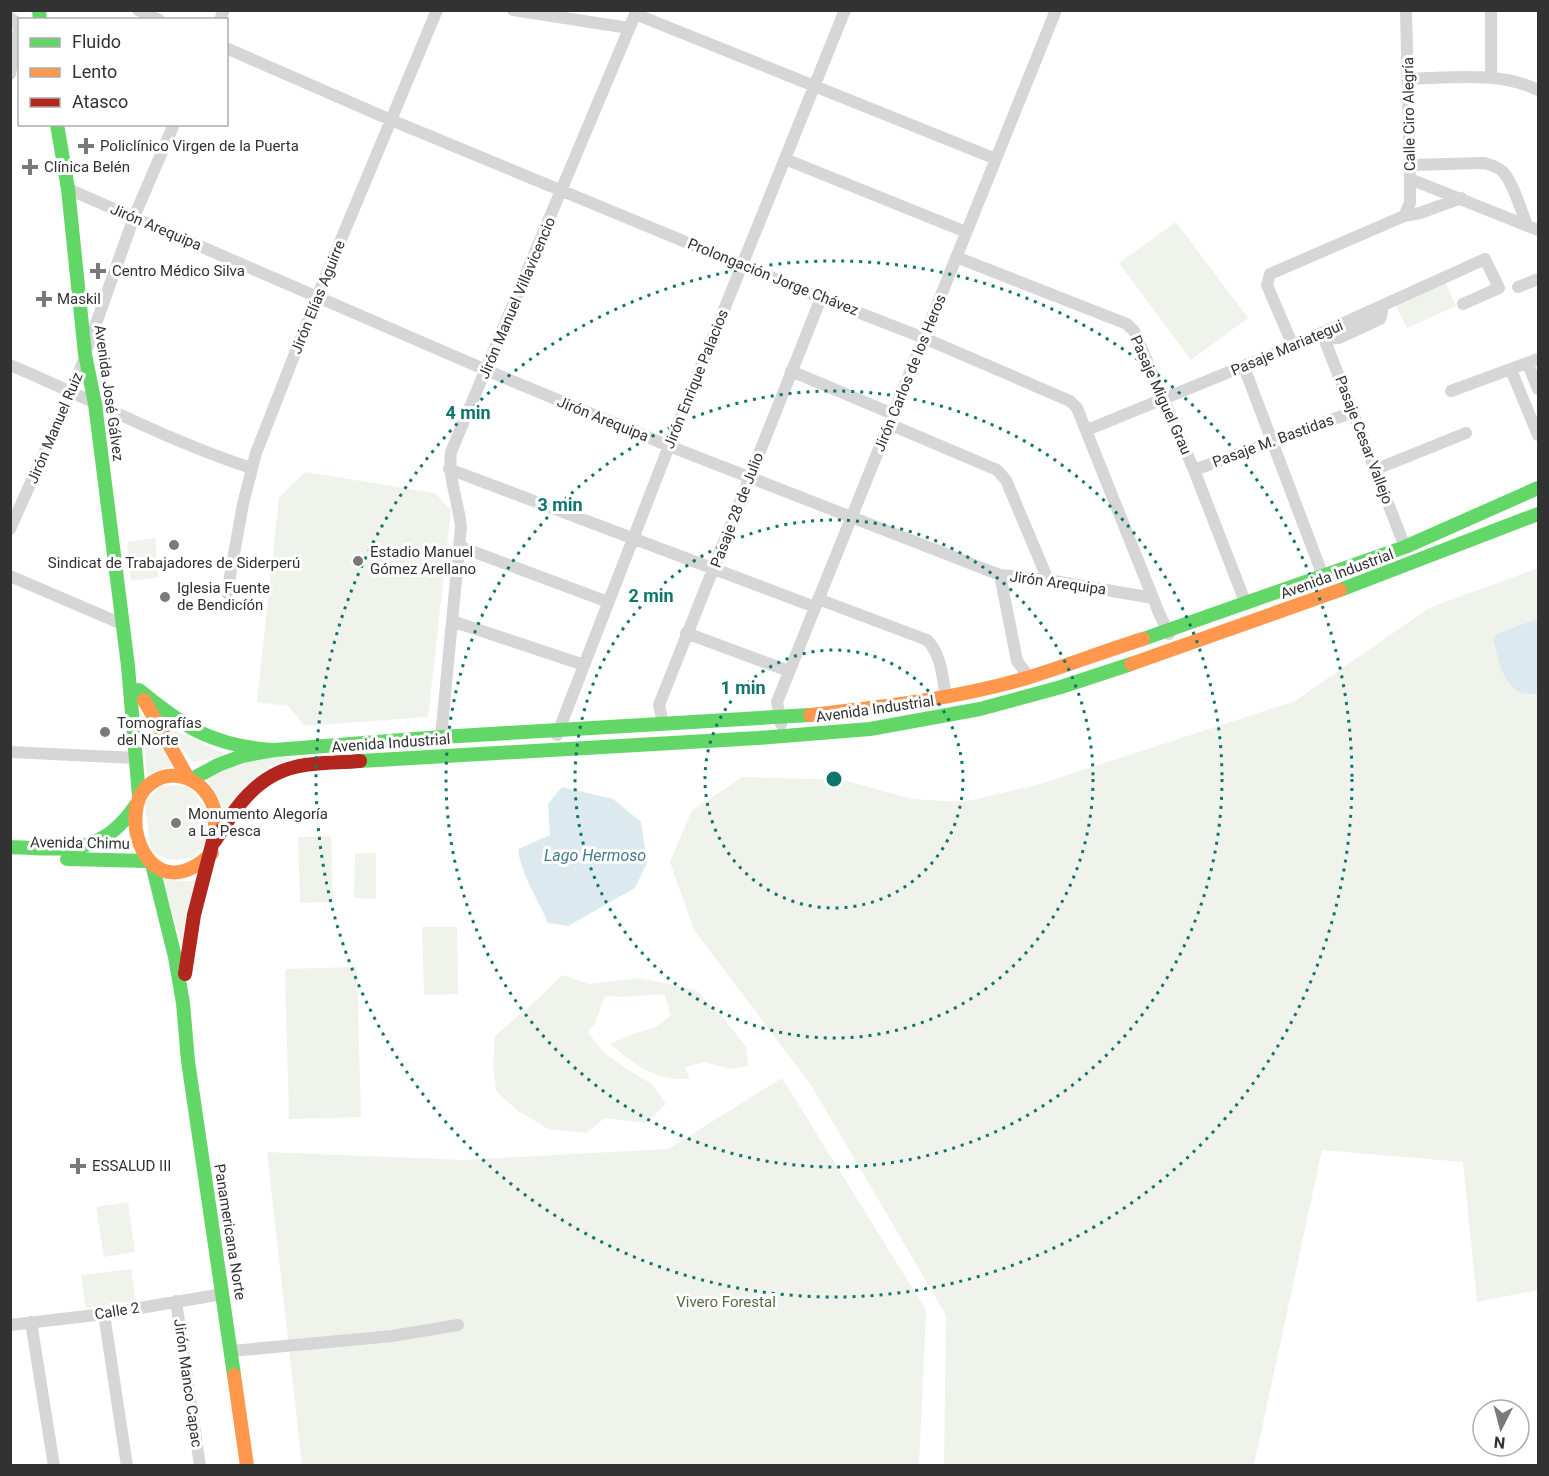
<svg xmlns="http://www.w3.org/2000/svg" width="1549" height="1476" viewBox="0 0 1549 1476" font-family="Roboto,sans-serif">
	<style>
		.green { fill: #f0f3ec }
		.water { fill: #dceaf0 }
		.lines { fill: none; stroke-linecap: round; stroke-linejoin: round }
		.street { stroke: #d6d6d6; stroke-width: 12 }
		.fast { stroke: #63d668; stroke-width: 14 }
		.slow { stroke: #ff974d; stroke-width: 14 }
		.jam { stroke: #b3261e; stroke-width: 14 }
		.ring { fill: none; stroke: #0f766e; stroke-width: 3; stroke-dasharray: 3 6 }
		.poi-dot { fill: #7a7a7a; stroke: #fff; stroke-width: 2 }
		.labels { text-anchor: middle; stroke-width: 6; stroke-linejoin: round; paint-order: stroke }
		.street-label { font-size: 15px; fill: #323232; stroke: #fff }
		.poi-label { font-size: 15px; fill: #323232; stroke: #fff; text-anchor: start }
		.park-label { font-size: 15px; fill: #596c41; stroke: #fff }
		.water-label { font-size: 16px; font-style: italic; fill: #447991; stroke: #fff }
		.centre { fill: #0f766e; stroke: #fff; stroke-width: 3 }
		.ring-label { font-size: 18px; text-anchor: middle; font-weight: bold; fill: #0f766e; stroke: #fff; stroke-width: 6; stroke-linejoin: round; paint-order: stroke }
	</style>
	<rect width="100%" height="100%" fill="#fff"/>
	<path class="green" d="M1176,222L1248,318L1191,360L1119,263Z
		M1444,279L1456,306L1407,328L1394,302Z
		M305,472L435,493L451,510L428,717L305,726L288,706L257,702L279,497Z
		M155,538L159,577L131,581L127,542Z
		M1538,568V1290L1477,1302L1463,1162L1322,1150L1254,1465H944L946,1315L811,1085L694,930L670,862L692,810L743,777L844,780L912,799L963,802L1037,785L1295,701L1429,608Z
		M141,713L175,765L147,774Z
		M172,729L223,753L226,756L193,762L170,731Z
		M277,752L292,759C256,769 249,782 225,809L204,775Z
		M162,785L189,786L206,809L207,842L193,858C176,860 163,862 150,848L145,803Z
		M331,836L333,902L300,903L298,837Z
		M355,853H376V899L354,898Z
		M161,878L178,881H196L182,945Z
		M422,927H457L458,994L424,995Z
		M357,967L361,1117L289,1119L285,969Z
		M562,975L589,984L640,978L696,990L725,1020L746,1047L748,1066L731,1069L705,1062L685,1067L690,1079C653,1080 637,1066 610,1044L630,1035L656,1027L671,1015L664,994L623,997L605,996L595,1023L588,1032L602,1051L625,1068L652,1084L666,1104L646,1123L605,1118L586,1133L548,1129L517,1110L496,1091L493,1063L495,1036L542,995Z
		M782,1078L926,1310L919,1465H302L267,1152L462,1160L668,1149Z
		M128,1202L135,1252L104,1257L96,1207Z
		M131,1269L136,1301L86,1308L81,1275Z"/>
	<path class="water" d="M1534,620H1538V694C1504,698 1500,665 1493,639L1497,634Z
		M562,787L613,799L641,822L647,863L635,888L568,926L548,923C538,899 521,875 518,849L550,835L548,804Z"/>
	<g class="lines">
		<path class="street" d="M138,10L159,20
			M513,10L629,28
			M635,14L996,159
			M10,18L17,23L19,30L10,74
			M220,20L224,10
			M226,48L391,120L821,298L924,338L1070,401L1077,408L1159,613L1169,634
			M1491,78V10
			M1408,79C1450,78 1500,71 1538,90
			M785,159L966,232
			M1410,165L1484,163C1490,165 1497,166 1502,171C1513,181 1521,211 1527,225
			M1410,179L1538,230
			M68,189L486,370L669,446L1000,575L1048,580L1153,598
			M1404,216L1410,203V179L1406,10
			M956,257L1127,324L1134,331L1194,470L1246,604
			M1518,287L1538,279
			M1322,333L1405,547
			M1325,339L1339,338L1380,319L1382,312L1381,307
			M88,346L134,217L174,124
			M1293,346L1267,285L1270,274L1404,216L1420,213L1461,198
			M1528,364L1538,389
			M10,365C91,399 168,441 251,468
			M1244,367L1323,576
			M1511,370L1538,435
			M791,371L893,414
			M1451,391L1538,359
			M889,424L997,470L1006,480L1048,580
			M1087,430L1293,346L1485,259L1499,288L1463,304
			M449,469L815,607
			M1194,470L1353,412
			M1374,470L1466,433
			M10,529L72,391L83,362
			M461,547L608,602
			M1000,575L1017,661L1029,677
			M10,576L122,624
			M227,593L243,504L256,453L317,297L437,10
			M818,599L927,640C942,655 942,678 946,696
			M452,621L584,665
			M686,633L789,671
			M663,723L659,705L821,298
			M781,724L777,702L1056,10
			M557,735L669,446L845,10
			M441,737L461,527C458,500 448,479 451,452L637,10
			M10,752L136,758
			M176,1301L200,1466
			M104,1314L127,1466
			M31,1322L54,1466
			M10,1325L104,1314L223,1294
			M231,1351L392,1336L458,1325"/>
		<path class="fast" d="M39,10L40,20
			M57,124L68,189L85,354L95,404L128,666L139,796
			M1340,590L1538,514
			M1143,639L1405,547L1538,488
			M139,690C185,728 213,746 274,750
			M360,761L758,738L870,729L980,709L1061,687L1131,664
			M192,779L218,765L242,756L274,750L441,737L810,715
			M10,847C66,849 101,857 136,805
			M67,859L148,861
			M152,864L175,957L183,1003L188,1061L234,1375"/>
		<path class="slow" d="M1131,664L1340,590
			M144,700L188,778
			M810,715C884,707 959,698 1030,677C1068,665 1105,651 1143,639
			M212,853C148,915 114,811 150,784C174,765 207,781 214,809C216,818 215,828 214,837
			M234,1375L247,1466"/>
		<path class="jam" d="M215,841C234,809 256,776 295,767C316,762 339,763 360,761
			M185,974L194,915L214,837"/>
	</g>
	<g class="ring">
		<circle cx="834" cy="779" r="129"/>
		<circle cx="834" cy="779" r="259"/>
		<circle cx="834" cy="779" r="388"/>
		<circle cx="834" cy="779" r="518"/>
	</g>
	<g class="poi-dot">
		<path d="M83 137h6v6h6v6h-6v6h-6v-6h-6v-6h6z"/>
		<path d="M27 158h6v6h6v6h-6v6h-6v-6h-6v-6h6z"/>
		<path d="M95 262h6v6h6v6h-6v6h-6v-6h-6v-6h6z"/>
		<path d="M41 290h6v6h6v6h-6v6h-6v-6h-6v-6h6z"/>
		<circle cx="174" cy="545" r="6"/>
		<circle cx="358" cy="561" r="6"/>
		<circle cx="165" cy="597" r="6"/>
		<circle cx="105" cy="732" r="6"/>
		<circle cx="176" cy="823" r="6"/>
		<path d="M75 1157h6v6h6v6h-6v6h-6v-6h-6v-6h6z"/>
	</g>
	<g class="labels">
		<g class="street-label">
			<text transform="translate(1409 114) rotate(-91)" y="5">Calle Ciro Alegría</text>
			<text transform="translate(156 227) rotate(23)" y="5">Jirón Arequipa</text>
			<text transform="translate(773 277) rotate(22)" y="5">Prolongación Jorge Chávez</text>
			<text transform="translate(318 297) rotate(-68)" y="5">Jirón Elías Aguirre</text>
			<text transform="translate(517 298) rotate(-67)" y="5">Jirón Manuel Villavicencio</text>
			<text transform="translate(1287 348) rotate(-23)" y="5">Pasaje Mariategui</text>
			<text transform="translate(910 373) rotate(-68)" y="5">Jirón Carlos de los Heros</text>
			<text transform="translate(696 379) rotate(-68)" y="5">Jirón Enrique Palacios</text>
			<text transform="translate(109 393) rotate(82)" y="5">Avenida José Gálvez</text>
			<text transform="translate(1161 395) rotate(66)" y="5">Pasaje Miguel Grau</text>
			<text transform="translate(603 419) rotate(22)" y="5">Jirón Arequipa</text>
			<text transform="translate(55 428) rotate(-67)" y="5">Jirón Manuel Ruiz</text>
			<text transform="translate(1364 440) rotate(69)" y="5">Pasaje Cesar Vallejo</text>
			<text transform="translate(1273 441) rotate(-20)" y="5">Pasaje M. Bastidas</text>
			<text transform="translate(737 510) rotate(-69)" y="5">Pasaje 28 de Julio</text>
			<text transform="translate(1337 574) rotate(-20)" y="5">Avenida Industrial</text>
			<text transform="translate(1058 583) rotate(8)" y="5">Jirón Arequipa</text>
			<text transform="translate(875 709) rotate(-8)" y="5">Avenida Industrial</text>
			<text transform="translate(391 743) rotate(-4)" y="5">Avenida Industrial</text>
			<text transform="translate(80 843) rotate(1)" y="5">Avenida Chimu</text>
			<text transform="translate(230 1232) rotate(81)" y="5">Panamericana Norte</text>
			<text transform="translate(117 1311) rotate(-9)" y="5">Calle 2</text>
			<text transform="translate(188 1383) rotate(82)" y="5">Jirón Manco Capac</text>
		</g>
		<g class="poi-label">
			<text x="100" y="151">Policlínico Virgen de la Puerta</text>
			<text x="44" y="172">Clínica Belén</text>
			<text x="112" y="276">Centro Médico Silva</text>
			<text x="57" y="304">Maskil</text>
			<text x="370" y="557">Estadio Manuel<tspan x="370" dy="17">Gómez Arellano</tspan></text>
			<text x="174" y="568" text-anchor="middle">Sindicat de Trabajadores de Siderperú</text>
			<text x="177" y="593">Iglesia Fuente<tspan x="177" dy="17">de Bendicíón</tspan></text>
			<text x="117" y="728">Tomografías<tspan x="117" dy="17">del Norte</tspan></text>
			<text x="188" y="819">Monumento Alegoría<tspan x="188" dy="17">a La Pesca</tspan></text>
			<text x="92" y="1171">ESSALUD III</text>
		</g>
		<g class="park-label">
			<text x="726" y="1307">Vivero Forestal</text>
		</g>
		<g class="water-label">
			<text x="595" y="861">Lago Hermoso</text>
		</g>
	</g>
	<circle cx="834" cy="779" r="9" class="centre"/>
	<g class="ring-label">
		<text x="468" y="419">4 min</text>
		<text x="560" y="511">3 min</text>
		<text x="651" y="602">2 min</text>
		<text x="743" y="694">1 min</text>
	</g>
	<rect width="1549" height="1476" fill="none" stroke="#323232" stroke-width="24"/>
	<rect x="18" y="18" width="210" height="108" fill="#ffffff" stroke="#adadad" stroke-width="1.5"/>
	<rect x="30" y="38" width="30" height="9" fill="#63d668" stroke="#adadad" stroke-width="1.5"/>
	<text x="72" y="48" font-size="18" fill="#323232">Fluido</text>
	<rect x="30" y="68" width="30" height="9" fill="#ff974d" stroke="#adadad" stroke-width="1.5"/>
	<text x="72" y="78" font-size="18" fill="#323232">Lento</text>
	<rect x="30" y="98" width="30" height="9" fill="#b3261e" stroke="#adadad" stroke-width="1.5"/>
	<text x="72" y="108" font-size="18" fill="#323232">Atasco</text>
	<g transform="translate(1501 1428) rotate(186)"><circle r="28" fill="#ffffff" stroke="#adadad" stroke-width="1.5"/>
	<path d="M0-4.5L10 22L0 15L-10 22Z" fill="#7a7a7a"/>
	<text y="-9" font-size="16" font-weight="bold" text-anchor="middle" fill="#323232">N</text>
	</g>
</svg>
